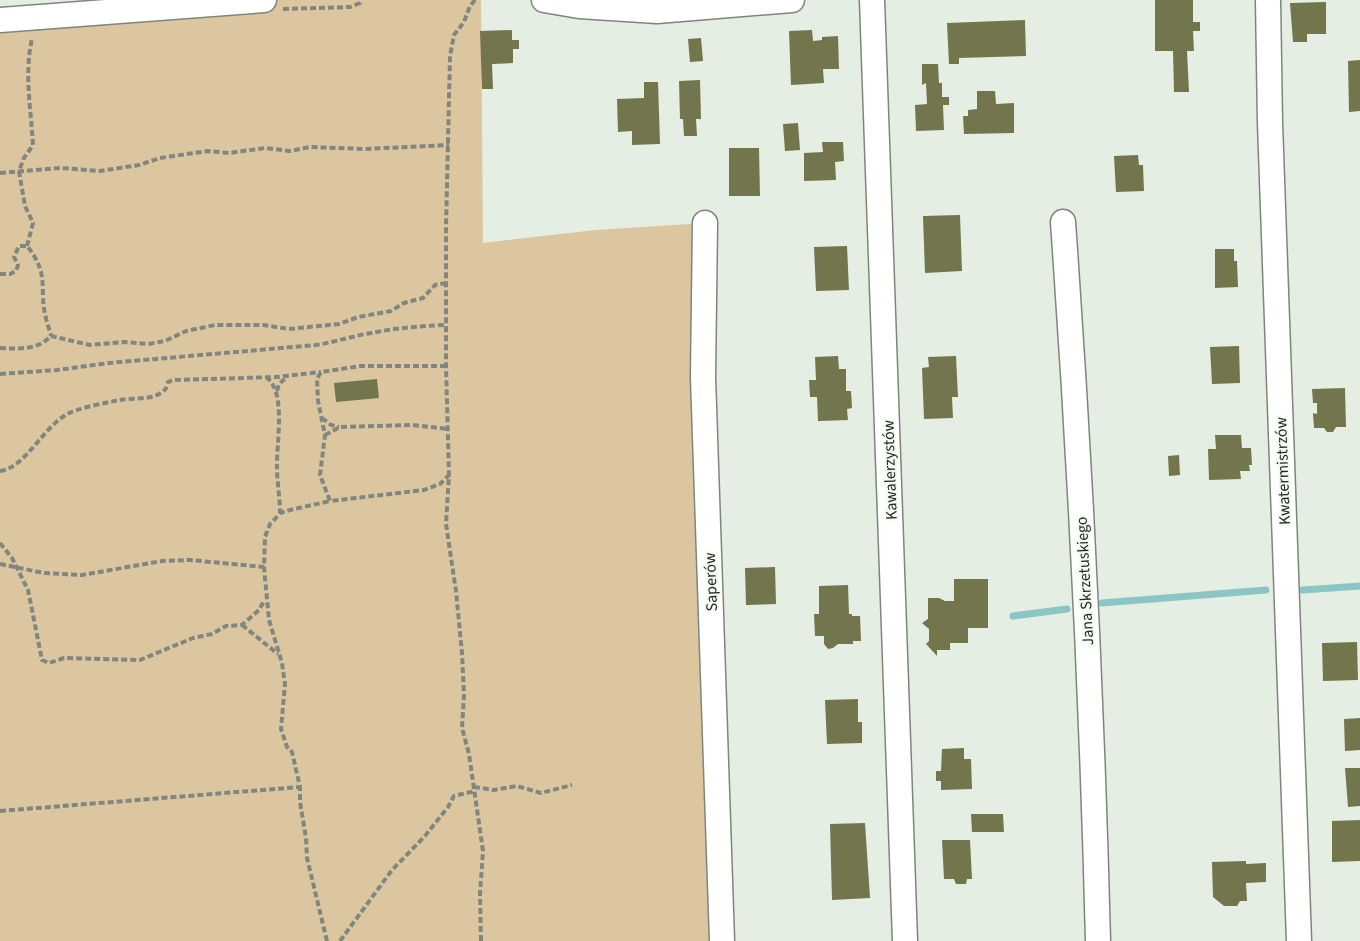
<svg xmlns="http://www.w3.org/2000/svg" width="1360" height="941" viewBox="0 0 1360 941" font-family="'Source Sans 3',sans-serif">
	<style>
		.green { fill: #dcc69f }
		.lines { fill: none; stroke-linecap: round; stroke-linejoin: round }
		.stream { stroke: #8bc5c5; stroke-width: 7 }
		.building { fill: #73754c }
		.street-casing { stroke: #7e867c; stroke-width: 27 }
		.path { stroke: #81877f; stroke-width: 4; stroke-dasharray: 6 3; stroke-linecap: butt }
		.street { stroke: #fff; stroke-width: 24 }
		.labels { text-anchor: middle; stroke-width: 4.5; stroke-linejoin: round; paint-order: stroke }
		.street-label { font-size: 16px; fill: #262925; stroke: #f3fbf1 }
	</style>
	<rect width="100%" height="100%" fill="#e5eee3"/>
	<path class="green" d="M250,0H481L483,243L595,230L705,223L722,941H0V20Z"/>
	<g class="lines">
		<path class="stream" d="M1303,590L1360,586
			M1102,603L1266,590
			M1013,616L1067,609"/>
	</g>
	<path class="building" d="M1155,0H1193V22H1200V31H1193L1194,51H1187L1189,92H1174L1173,51H1155Z
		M1326,2V34H1307V42H1293L1290,3Z
		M1025,20L1026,56L959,58V64H949L947,23Z
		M512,30V40H519V49H513V63L492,64L493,89H482L480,31Z
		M812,30L813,41L822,40V37L838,36L839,69H823L824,83L791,85L789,31Z
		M701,38L703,61L690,62L688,39Z
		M1360,60V111L1349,112L1348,61Z
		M922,64H938L939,83H942V97H949V105H943L944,130L916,131L915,105L927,104L926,83L922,85Z
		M700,80L701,119H696L697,136H684L683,119H680L679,81Z
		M644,82H658L660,144L632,145V131L618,132L617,99L644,98Z
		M977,91H995L996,104L1014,103V133L964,134L963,116H968V110L977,109Z
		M798,123L800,150L785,151L783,124Z
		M822,142H843L844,161L835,162L836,180L804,181V153L823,152Z
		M729,148H759L760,196H729Z
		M1138,155L1139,165H1143L1144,191L1116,192L1114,156Z
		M960,215L962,271L925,273L923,216Z
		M847,246L849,290L816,291L814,247Z
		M1215,249H1234V261H1237L1238,287L1215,288Z
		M1239,346L1240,383L1212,384L1210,347Z
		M838,356L839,369H846V391H851L852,408L847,409L848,420L818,421L817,397H810L809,380H816L815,357Z
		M956,356L958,397H952L953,418L924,419L922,368L929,367L928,357Z
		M377,379L379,398L336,402L334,383Z
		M1345,388L1346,427H1336L1333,432H1327L1324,428H1314L1313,413L1317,414V403H1313L1312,389Z
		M1215,435H1241L1242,448H1251L1252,465H1249L1250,471H1240L1241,479L1209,480L1208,449H1216Z
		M1179,455L1180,475L1169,476L1168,456Z
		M775,567L776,604L746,605L745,568Z
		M954,579H988V628H968V643H950V650H937V656L926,644L929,641V629L922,623L928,619V598H939L945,601H954Z
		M848,585L849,614H852V616H860L861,641H853V644H838L833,648L828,649L824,644V636H815L814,614H819V586Z
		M1357,642L1358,680L1323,681L1322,643Z
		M858,699V722H862V743L827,744L825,700Z
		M1360,718V750L1345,751L1344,719Z
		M964,748V759H971L972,789L941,790V781H936V771H941L942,749Z
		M1345,768H1360V806L1348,807Z
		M971,814H1003L1004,832H972Z
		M1360,820V861L1332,862V821Z
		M865,823L870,898L832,900L830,824Z
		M942,840H970L972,879H967L966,884H956L954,879H944Z
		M1246,861V864L1266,863V882L1246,883L1247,901H1240L1237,906H1224L1213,897L1212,862Z"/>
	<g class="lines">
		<defs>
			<path id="street" d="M544,0L579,6L657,11L792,0
				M872,0L905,941
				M1268,0L1270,123L1299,941
				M0,20L264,0
				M1063,222C1080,461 1092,701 1098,941
				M705,223L703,377L722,941"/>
		</defs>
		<use href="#street" class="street-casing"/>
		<path class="path" d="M475,0L470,6L464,22L454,35L450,56L446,227V366L449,475L446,524L456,591L462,653L464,695L462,728L469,754L483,851L480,894L481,941
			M283,9L350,7L360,3V0
			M0,173L61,168L100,171L139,165L160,158L208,151L229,153L265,148L290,151L310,147L365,149L449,145
			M27,246L33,223L25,206L19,171L24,158L33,145C31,110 24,73 32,39
			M0,274H10L16,271L18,265L14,257L19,246H27C51,276 38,288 46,318C47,324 50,330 51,336
			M0,348C19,349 38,350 51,336L90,345L124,342L148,344L165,341L186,331L215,325H263L289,329L339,324L358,317L391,311L404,303L423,298L435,285L446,283
			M446,366H361L321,372L317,379L318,401L325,435L320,475L330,501L424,490L440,484L449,475
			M0,374L57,370L109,363L316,345C335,342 353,336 371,333C396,328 421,326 446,325
			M266,377C287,391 276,445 277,467C277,482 280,498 280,513
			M277,391L279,384L288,376
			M322,418L331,425L339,427
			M325,435L340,427L412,425L448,429
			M0,471C27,468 46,420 74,411C88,406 105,403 119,400C133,398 149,400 161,393C166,390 167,387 168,382L173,380L277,377L321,372
			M0,543L12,558L28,590L42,660L49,663L64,658L140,660L193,638L212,634L226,626L242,625L259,610L264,601
			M0,564L44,573L82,575L162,561L190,560L264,567
			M242,625L278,654
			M474,787L494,790L517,786L541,793L572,785
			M0,811L300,787
			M327,941L307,858L306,838L300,802V787L292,752L287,747L281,729L285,684L282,663L269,620L264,567L265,537L270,524L274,520L280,513L290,510L330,501
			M340,941L392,870L425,836L448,807L454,796L475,791"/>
		<use href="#street" class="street"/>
	</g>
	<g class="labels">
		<g class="street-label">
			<text transform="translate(889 470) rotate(-92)" y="6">Kawalerzystów</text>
			<text transform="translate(1282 471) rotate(-92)" y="6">Kwatermistrzów</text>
			<text transform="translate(1084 581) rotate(-93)" y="6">Jana Skrzetuskiego</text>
			<text transform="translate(710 582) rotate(-92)" y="6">Saperów</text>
		</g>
	</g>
</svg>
